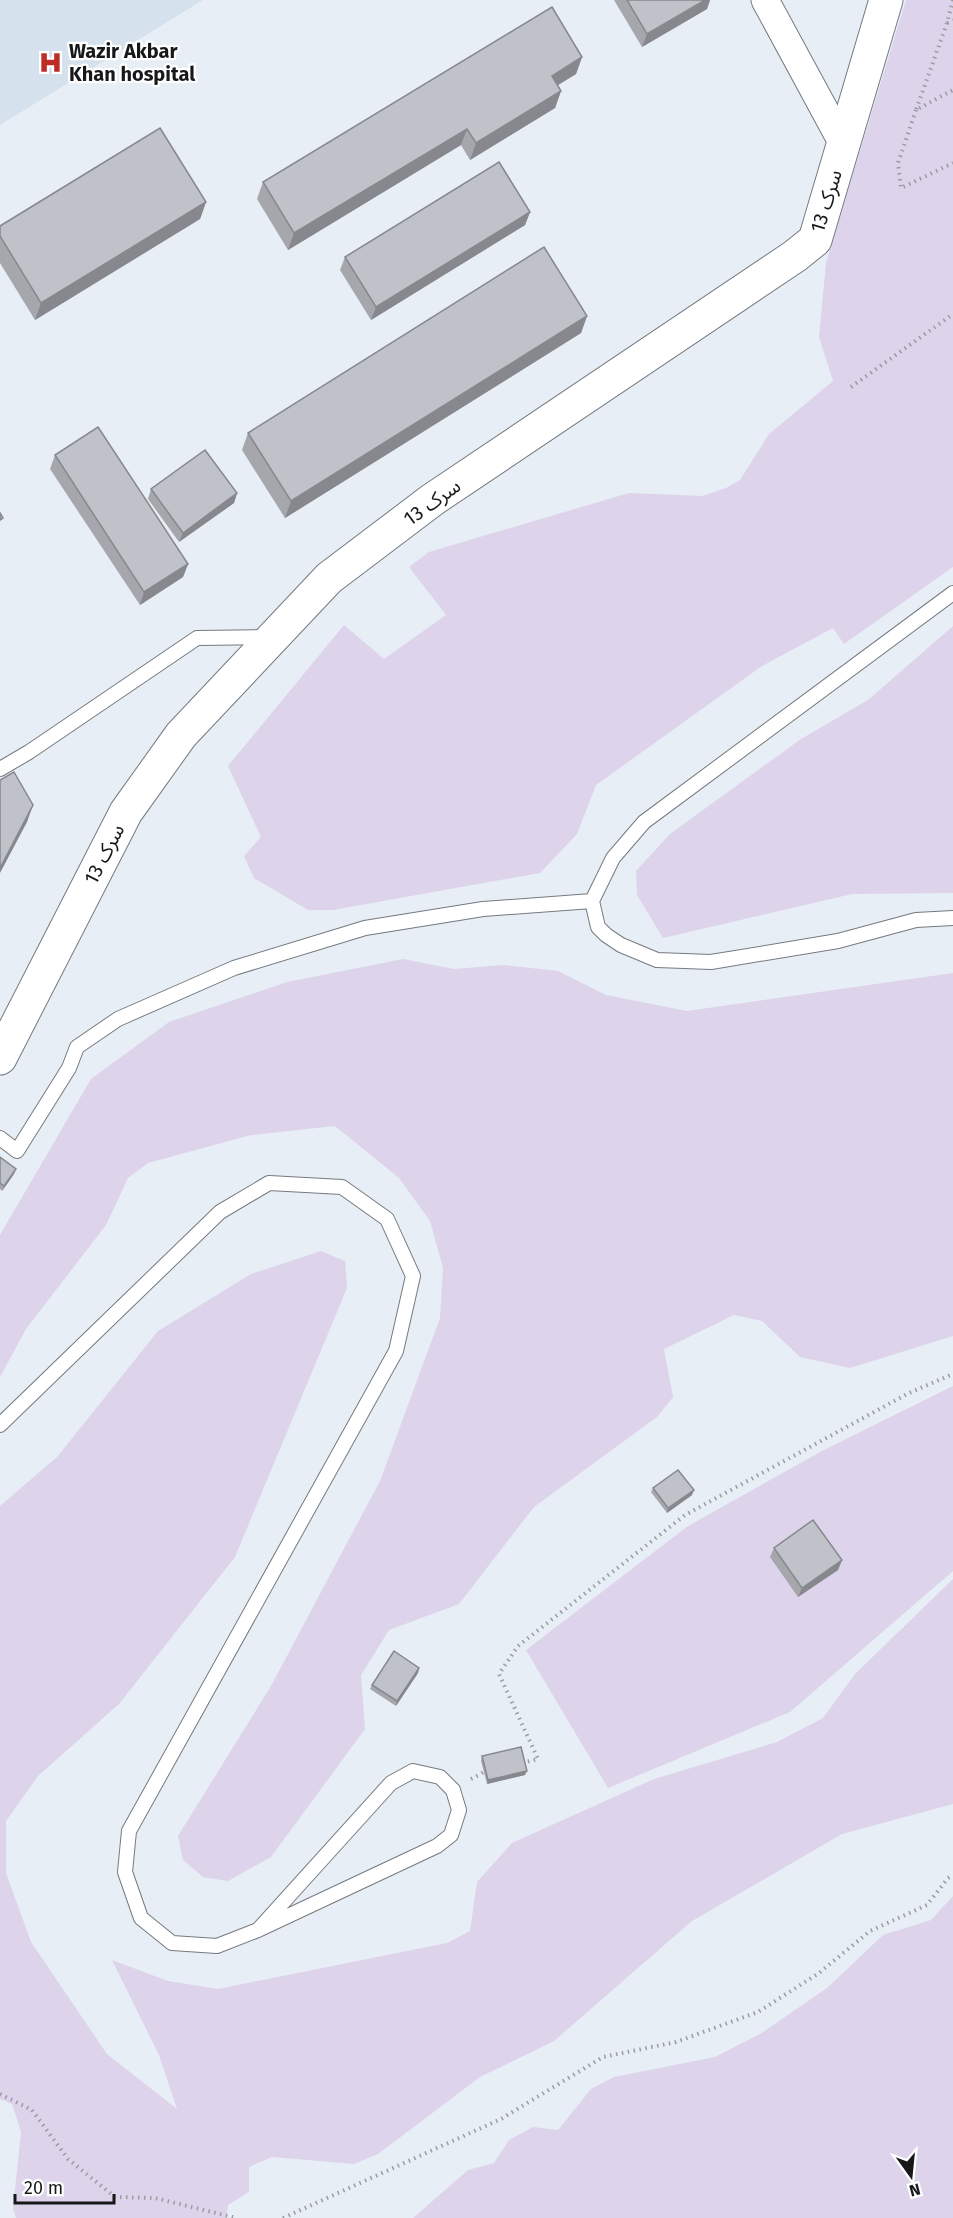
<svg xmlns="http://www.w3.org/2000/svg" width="953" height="2218" viewBox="0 0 953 2218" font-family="'Fira Sans','Noto Sans Arabic',sans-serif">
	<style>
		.built { fill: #d5e1ed }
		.green { fill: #ddd3eb }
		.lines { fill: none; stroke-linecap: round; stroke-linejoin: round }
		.service-casing { stroke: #757a80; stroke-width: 16 }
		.minor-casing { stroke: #757a80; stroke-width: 29 }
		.tertiary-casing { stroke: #757a80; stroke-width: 35 }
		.path { stroke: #999da2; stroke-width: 4; stroke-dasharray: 1.5 4.5; stroke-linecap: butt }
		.service { stroke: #fff; stroke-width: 14 }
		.minor { stroke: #fff; stroke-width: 27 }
		.tertiary { stroke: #fff; stroke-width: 33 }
		.wall { fill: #a5a7ad }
		.shaded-wall { fill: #86888d }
		.building { fill: #c0c2c9; stroke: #86888d; stroke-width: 1.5 }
		.labels { text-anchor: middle; stroke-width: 4.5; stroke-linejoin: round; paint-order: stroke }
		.poi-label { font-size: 20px; font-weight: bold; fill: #16181a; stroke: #fff; text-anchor: start }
		.street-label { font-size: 20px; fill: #16181a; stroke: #fff }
	</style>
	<rect width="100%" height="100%" fill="#e8eef5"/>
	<path class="built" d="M0,0H203L0,125Z"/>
	<path class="green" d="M906,0H953V567L844,644L833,628L762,666L596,785L577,834L540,873L333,910H308L254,878L244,856L261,837L228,766L344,625L384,659L446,615L409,567L429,552L629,493L702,496L726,488L740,480L769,434L833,381L819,337L826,263Z
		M953,626V893L852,894L663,938L637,895L636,871L670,834L801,739L868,700Z
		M403,959L454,969L503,965L558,971L606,995L687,1011L953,973V1336L850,1368L800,1357L762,1321L734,1315L664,1349L673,1397L657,1417L534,1507L459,1604L389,1630L361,1675L365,1729L271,1857L228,1881L203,1877L183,1860L178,1836L271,1686L380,1481L440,1318L443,1268L430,1221L399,1178L335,1126L251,1135L148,1163L128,1178L106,1225L26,1329L0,1377V1235L91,1079L169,1022L287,982Z
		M321,1251L345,1261L347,1288L235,1557L119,1704L38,1776L6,1821V1873L31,1942L107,2054L177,2109L159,2055L112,1960L168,1981L218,1989L447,1943L470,1931L477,1882L512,1843L654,1779L777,1742L823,1718L855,1674L953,1579V1804L842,1834L692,1921L554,2041L480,2077L378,2154L354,2164L272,2157L249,2167V2192L228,2205L226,2218H16L13,2208L21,2132L12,2104L0,2099V1506L57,1457L158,1331L251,1274Z
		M953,1386V1571L790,1712L608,1788L526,1650L688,1526L822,1451Z
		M953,1896V2218H413L468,2170L494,2163L509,2140L533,2127L558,2130L591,2089L614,2077L715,2057L760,2034L827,1988L883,1935L931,1920Z"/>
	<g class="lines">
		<defs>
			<path id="service" d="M953,593L644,822L613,858L592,901L598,927L606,935L621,945L657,960L711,962L838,941L916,920L953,918
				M0,769L29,752L197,638L267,637
				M0,1138L17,1151L69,1068L77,1047L118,1019L234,968L365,928L483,909L592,901
				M0,1425L220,1212L269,1183L342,1187L387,1219L413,1276L396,1351L129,1831L125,1872L141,1918L172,1943L217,1946L258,1930L437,1846L451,1835L459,1810L453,1790L440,1777L413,1771L391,1783L258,1930"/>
			<path id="minor" d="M765,0L843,144"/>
			<path id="tertiary" d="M0,1058L126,812L181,735L329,578L432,500L795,256L815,240L886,0"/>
		</defs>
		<use href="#service" class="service-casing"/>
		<use href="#minor" class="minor-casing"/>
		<use href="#tertiary" class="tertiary-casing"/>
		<path class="path" d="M953,0L947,23L953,20
			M947,23L916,110L953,90
			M916,110L898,163L901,188L953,163
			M851,387L953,314
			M522,1763L538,1759L499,1674L518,1646L685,1515L909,1393L953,1374
			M471,1779L484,1772
			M0,2094L32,2110L68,2159L115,2197L155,2198L236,2218
			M283,2218L501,2119L603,2057L676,2042L758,2012L819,1973L870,1931L927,1905L948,1878L953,1875"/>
		<use href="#service" class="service"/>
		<use href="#minor" class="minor"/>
		<use href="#tertiary" class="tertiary"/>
	</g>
	<path class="wall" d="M614,0H710L707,9L642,47Z
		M582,57L576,74L558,85L561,91L555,108L470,160L461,145L288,250L257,199L263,182Z
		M206,202L200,219L35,320L0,263V226Z
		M530,212L525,225L371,320L340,270L345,257Z
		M587,316L581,333L285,518L242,450L248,433Z
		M55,455L188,564L183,577L140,605L50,469Z
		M151,489L237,493L234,503L179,542L148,499Z
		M0,1157L14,1174L2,1191L0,1189Z
		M653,1488L692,1495L667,1513L651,1492Z
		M774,1548L842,1560L838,1570L798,1597L770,1557Z
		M419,1668L418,1673L396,1706L370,1689L372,1685Z
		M482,1756L525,1775L487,1784L481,1761Z"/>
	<path class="shaded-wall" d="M705,0H710L707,9L642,47L647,34Z
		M582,57L576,74L545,93L552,76Z
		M561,91L555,108L470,160L476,143Z
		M467,129L461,145L288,250L294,233Z
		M206,202L200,219L35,320L41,303Z
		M530,212L525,225L371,320L376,307Z
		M587,316L581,333L285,518L291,501Z
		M237,493L234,503L179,542L183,533Z
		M188,564L183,577L140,605L144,592Z
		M33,805L27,822L0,873V868Z
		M16,1169L14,1174L2,1191L4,1186Z
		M694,1490L692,1495L667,1513L668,1508Z
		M842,1560L838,1570L798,1597L802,1588Z
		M419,1668L418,1673L396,1706L397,1701Z
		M527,1771L525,1775L487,1784L488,1780Z"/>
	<path class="building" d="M627,0H705L647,34Z
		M552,7L582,57L552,76L561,91L476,143L467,129L294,233L263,182Z
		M160,128L206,202L41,303L0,236V226Z
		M499,162L530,212L376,307L345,257Z
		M544,247L587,316L291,501L248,433Z
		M98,427L188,564L144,592L55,455Z
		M205,450L237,493L183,533L151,489Z
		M0,513L3,518L0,520Z
		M14,772L33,805L0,868V780Z
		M0,1157L16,1169L4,1186L0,1183Z
		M678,1470L694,1490L668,1508L653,1488Z
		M813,1520L842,1560L802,1588L774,1548Z
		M394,1651L419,1668L397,1701L372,1685Z
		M521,1747L527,1771L488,1780L482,1756Z"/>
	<defs>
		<symbol id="hospital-bare" viewBox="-9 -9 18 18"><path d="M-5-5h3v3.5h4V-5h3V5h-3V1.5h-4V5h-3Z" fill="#bc2e25" stroke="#fff" stroke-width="2.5" paint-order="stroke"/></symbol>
	</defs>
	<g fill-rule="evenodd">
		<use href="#hospital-bare" x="34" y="46" width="33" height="33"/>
	</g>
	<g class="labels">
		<g class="poi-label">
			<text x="69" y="58">Wazir Akbar<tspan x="69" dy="23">Khan hospital</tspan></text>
		</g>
		<g class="street-label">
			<text transform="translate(826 201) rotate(-73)" y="7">سرک 13</text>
			<text transform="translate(432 502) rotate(-36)" y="7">سرک 13</text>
			<text transform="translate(104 854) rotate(-63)" y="7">سرک 13</text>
		</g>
	</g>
	<g transform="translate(911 2176) rotate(165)" stroke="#ffffff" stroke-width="4.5" paint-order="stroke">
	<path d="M0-4.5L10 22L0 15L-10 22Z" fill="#16181a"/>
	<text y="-9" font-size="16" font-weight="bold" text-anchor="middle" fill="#16181a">N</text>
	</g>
	<path d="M15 2194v9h99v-9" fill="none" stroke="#16181a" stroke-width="3"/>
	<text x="24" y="2194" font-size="18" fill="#16181a" stroke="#ffffff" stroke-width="4.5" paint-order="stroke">20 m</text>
</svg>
